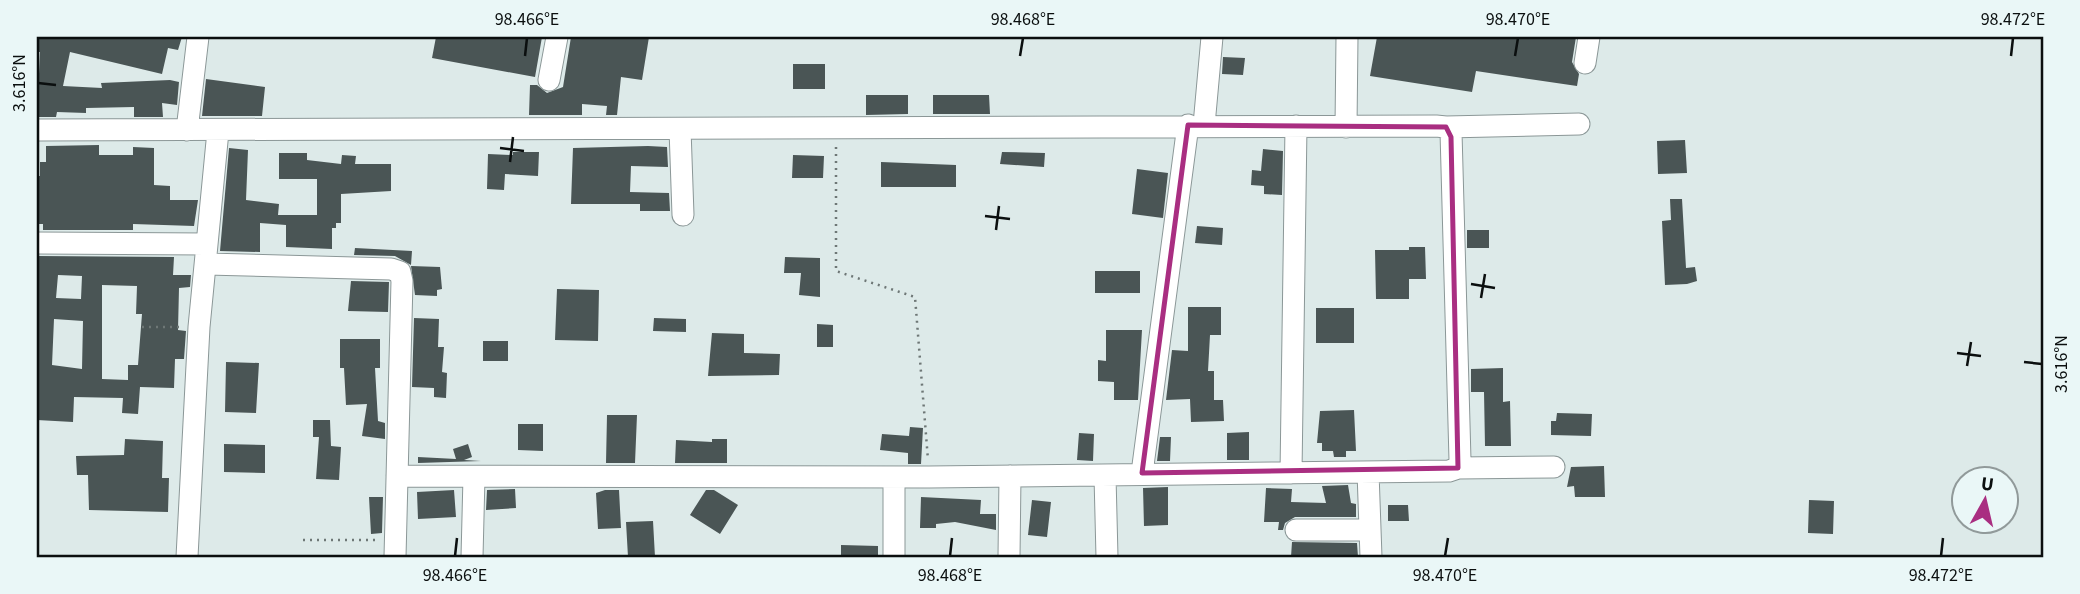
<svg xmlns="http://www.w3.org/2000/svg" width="2080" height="594" viewBox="0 0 2080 594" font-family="'Source Sans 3',sans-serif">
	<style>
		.building { fill: #4a5555; fill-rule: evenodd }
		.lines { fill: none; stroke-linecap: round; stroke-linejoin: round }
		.minor-casing { stroke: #8b9797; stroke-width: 23 }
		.path { stroke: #6e7776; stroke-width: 2.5; stroke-dasharray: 2 5; stroke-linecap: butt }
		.minor { stroke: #fff; stroke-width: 21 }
		.marked { fill: none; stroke: #a92e81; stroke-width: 5; stroke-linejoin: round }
		.ticks { fill: none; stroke: #0b0f0f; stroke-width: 2.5 }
		.neatline { fill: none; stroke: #0b0f0f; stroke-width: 2.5 }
		.ticks-label { font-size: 18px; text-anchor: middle; fill: #0b0f0f }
	</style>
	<rect width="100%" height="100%" fill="#ddeae9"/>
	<path class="building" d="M37,37H182L178,50L168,48L162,74L70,52L63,86L102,88L101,83L170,80L179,82L177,105L162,103L163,117H134V107L86,108V113L57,112L56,117H37L40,52H37Z
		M436,37H542L535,77L432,58Z
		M571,37H649L642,80L621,77L617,115H606L607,106L582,104V115H529L530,85H537L547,93L563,87Z
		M1377,37H1576L1572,62L1579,74L1577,86L1476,71L1472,92L1370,76Z
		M1223,57L1245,58L1243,75L1222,74Z
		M793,64H825V89H793Z
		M206,79L265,87L262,116H202Z
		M866,95H908V114L866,115Z
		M933,95H989L990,114H933Z
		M1685,140L1687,173L1658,174L1657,141Z
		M99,145V155H133V147L154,148V185L170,186V200H198L194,226L133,224V230H43V224H37V176H40V162H46V146Z
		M648,146L667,147L668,167L631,166L630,192L669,193L670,211H640V204H571L573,148Z
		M229,148L248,150L246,200L279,204L278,215H317V179H279V153H307V160L341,164L342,155L356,156L355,164H391V191L341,194V223H336V228H332V249L286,247V225L260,223V252L220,251Z
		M1263,149L1283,151L1282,195L1264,194V186L1251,185L1252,170L1261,171Z
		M513,152H539L538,176L505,174L504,190L487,189L488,154L513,155Z
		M1002,152L1045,153L1044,167L1000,164Z
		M793,155L824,156L823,178H792Z
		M881,162L956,165V187H881Z
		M1137,169L1168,173L1163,218L1132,214Z
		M1670,199H1682L1686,268L1695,267L1697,281L1687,284L1665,285L1662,221L1671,220Z
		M1197,226L1223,228L1222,245L1195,243Z
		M1467,230H1489V248H1467Z
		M1409,247H1425L1426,279H1409V299H1376L1375,250H1409Z
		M355,248L412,251L411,265L395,256L354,255Z
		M38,256L174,257L173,275H191L190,287L179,288L178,330L186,331L184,359H175L174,388L140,387L138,414L122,413L123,398L74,397L73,422L37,420ZM58,275L82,276L81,299L56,298ZM102,285L137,286L136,314H142L138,365H128V380L102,379ZM54,319L83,321L82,369L52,365Z
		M785,257L820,258V297L799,295L801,273H784Z
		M411,266L440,267L442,289L437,290V296L415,295Z
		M1095,271H1140V293H1095Z
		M351,281L389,282L388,312L348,311Z
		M557,289L599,290L598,341L555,340Z
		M1188,307H1221V335H1210L1208,371H1214V400H1223L1224,421L1191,422L1190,399L1166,400L1172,350L1188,351Z
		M1316,308H1354V343H1316Z
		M414,318L439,319L438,347H444L442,372L447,373L446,398L434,397V388L412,387Z
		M654,318L686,319V332L653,331Z
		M817,324L833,325V347H817Z
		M1106,330H1142L1138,400H1114V382L1098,381V360L1106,361Z
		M712,333L744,334V353L780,354L779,375L708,376Z
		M340,339H380V368H375L378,421L385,423V439L362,436L367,404L346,405L344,368H340Z
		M483,341H508V361H483Z
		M226,362L259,363L256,413L225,412Z
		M1503,368V402L1510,401L1511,446H1485L1484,392H1471V369Z
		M1354,410L1356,451H1346V457H1334L1333,451H1322V443H1317L1320,411Z
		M1557,413L1592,414L1591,436L1551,435V421H1556Z
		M607,415H637L635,463H606Z
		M313,420H330L331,446L341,447L339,480L316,479L319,437H313Z
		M518,424H543V451L518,450Z
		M910,427L923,428L921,464H908V453L880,450L882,434L909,436Z
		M1249,432V460H1227V433Z
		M1079,433L1094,434L1093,461L1077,460Z
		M1160,437H1171L1170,461H1157Z
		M125,439L163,441L162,478H169L168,512L89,510L88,475H77L76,456L124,455Z
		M712,439H727V463H675L676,440L712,442Z
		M224,444L265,445V473L224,472Z
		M468,444L472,457L464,460L481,461L418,463V457L456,459L453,449Z
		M1604,466L1605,497H1575L1574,486L1567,487L1571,467Z
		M1348,485L1351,503L1356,504V517H1295L1285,523L1283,530H1278L1279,522H1264L1266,488L1292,489L1291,502L1326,503L1322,486Z
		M1168,487V525L1144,526L1143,488Z
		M515,489L516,508L486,510L487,490Z
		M454,490L456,517L418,519L417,492Z
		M605,490H619L621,528L598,529L596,493Z
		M706,490H714L738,505L720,534L690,515Z
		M369,497H383L382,533L371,534Z
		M921,497L981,500L980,514H996V530L955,522L936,524V528H920Z
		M1032,500L1051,502L1047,537L1028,535Z
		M1809,500L1834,501L1833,534L1808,533Z
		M1388,505H1408L1409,521H1388Z
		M653,521L655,557H628L626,522Z
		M1292,542L1357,543L1358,557H1291Z
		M841,545L878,546V557H841Z"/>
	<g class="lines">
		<defs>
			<path id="minor" d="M1585,63L1589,37
				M549,80L557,37
				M1204,125L1212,37
				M1346,127L1347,37
				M1446,127L1579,124
				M680,129L683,215
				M37,130L1436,126L1446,127L1451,132L1460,460L1458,468L1449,471L929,477L397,476
				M187,130L198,37
				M37,243L207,244
				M207,264L391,269L400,272L402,281L395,557
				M1458,468L1554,467
				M1368,472L1371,557
				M1142,473L1188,125
				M1291,473L1296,126
				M1105,476L1107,557
				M1296,530H1370
				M187,557L199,327L218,131
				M472,557L474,477
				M894,557V477
				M1009,557L1010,476"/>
		</defs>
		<use href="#minor" class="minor-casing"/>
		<path class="path" d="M836,147V271L915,297L928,460
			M142,327H182
			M303,540H377"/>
		<use href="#minor" class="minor"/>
	</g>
	<path class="marked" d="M1188,125L1446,127L1451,137L1458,468L1142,473Z"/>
	<path class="ticks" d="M525,56L527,38M1020,56L1023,38M1515,56L1518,38M2011,56L2013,38M38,83L56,85M500,148L524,151M510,162L513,137M985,216L1010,219M996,230L999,206M1471,284L1495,288M1481,298L1485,274M1957,353L1981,356M2024,362L2042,364M1967,366L1971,342M455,556L457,538M950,556L952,538M1445,556L1448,538M1941,556L1943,538"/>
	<rect width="2080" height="594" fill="none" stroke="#eaf7f7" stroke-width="77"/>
	<g transform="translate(1985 500) rotate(8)"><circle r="33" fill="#eaf7f7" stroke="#919a9a" stroke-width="2"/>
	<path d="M0-5L12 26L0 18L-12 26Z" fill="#a92e81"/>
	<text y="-10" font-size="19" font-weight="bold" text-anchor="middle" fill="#0b0f0f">U</text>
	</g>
	<rect x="38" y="38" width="2004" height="518" class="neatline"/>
	<g class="ticks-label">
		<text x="527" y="25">98.466°E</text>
		<text x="1023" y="25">98.468°E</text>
		<text x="1518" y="25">98.470°E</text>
		<text x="2013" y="25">98.472°E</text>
		<text transform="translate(19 83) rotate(-90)" y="6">3.616°N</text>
		<text transform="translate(2061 364) rotate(-90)" y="6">3.616°N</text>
		<text x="455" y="581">98.466°E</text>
		<text x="950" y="581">98.468°E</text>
		<text x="1445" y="581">98.470°E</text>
		<text x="1941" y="581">98.472°E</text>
	</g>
</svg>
